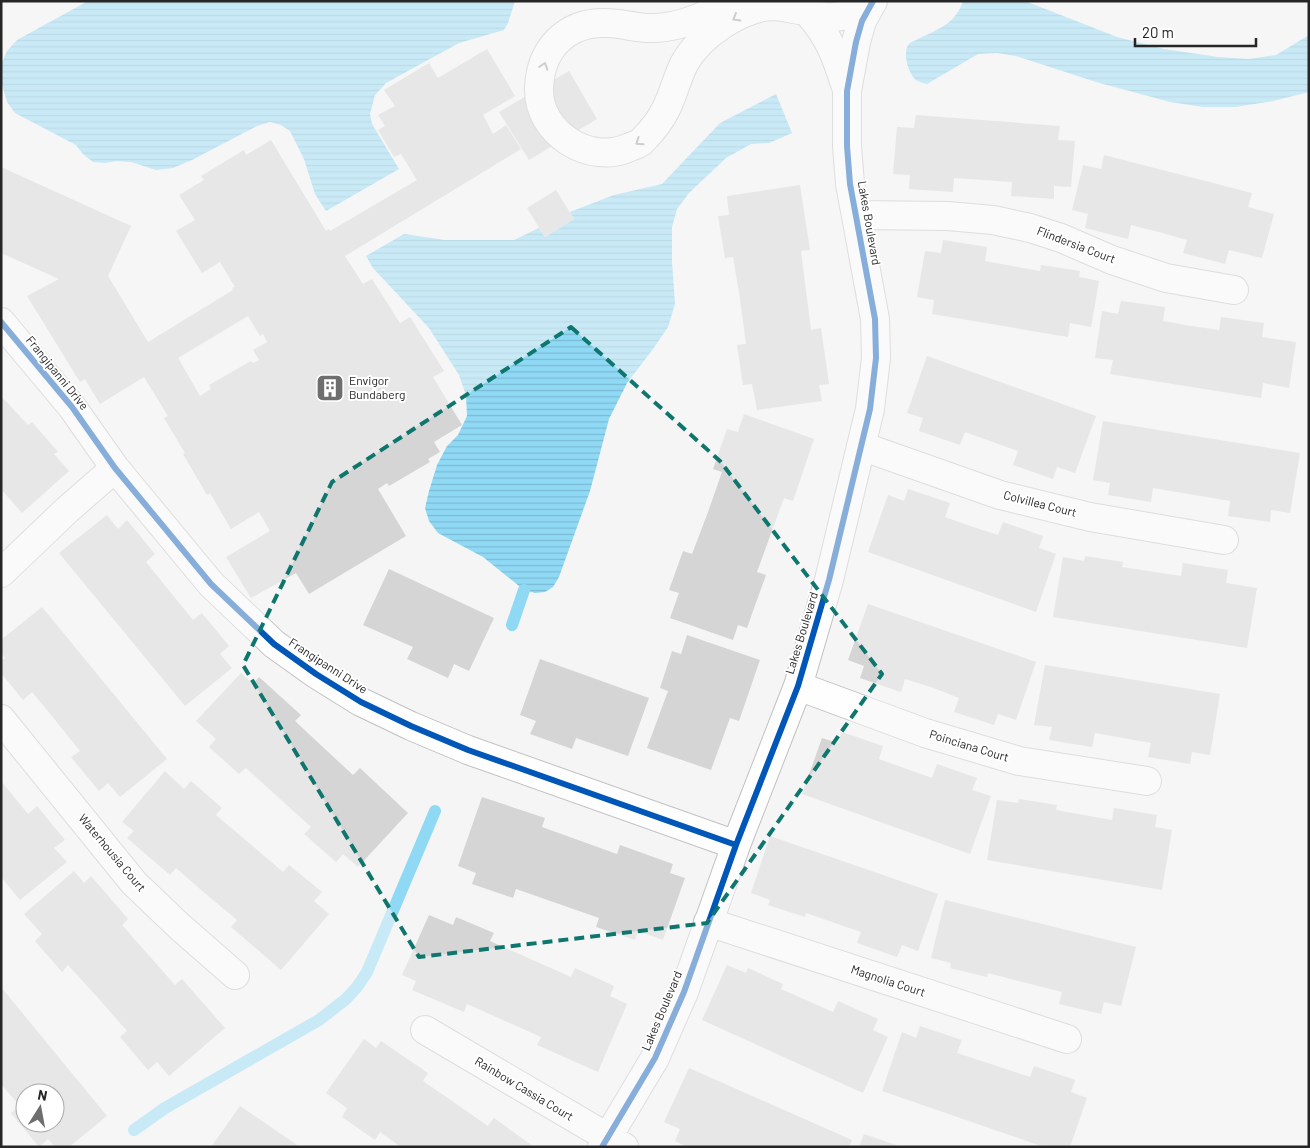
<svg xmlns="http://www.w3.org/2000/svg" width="1310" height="1148" viewBox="0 0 1310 1148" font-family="Barlow,sans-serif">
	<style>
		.water { fill: url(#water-rules) }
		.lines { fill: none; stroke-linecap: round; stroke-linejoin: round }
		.stream { stroke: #90d9f5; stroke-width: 12 }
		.building { fill: #d6d5d5; fill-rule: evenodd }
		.minor-casing { stroke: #c1c1c2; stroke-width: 30 }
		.minor { stroke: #fefefe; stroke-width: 28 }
		.cycleway-casing { stroke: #fff; stroke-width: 9 }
		.cycleway { stroke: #0057b8; stroke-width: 6 }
		.oneway { stroke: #9d9d9d }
		.marked { fill: none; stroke: #0f766e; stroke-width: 4; stroke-dasharray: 10 6; stroke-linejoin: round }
		.labels { text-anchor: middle; stroke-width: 4; stroke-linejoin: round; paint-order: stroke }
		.street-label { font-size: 12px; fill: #262627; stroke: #fff }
		.poi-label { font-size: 12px; fill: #262627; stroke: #fff; text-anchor: start }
	</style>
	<defs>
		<pattern id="water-rules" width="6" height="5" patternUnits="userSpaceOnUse" patternTransform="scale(1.25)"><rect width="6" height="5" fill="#90d9f5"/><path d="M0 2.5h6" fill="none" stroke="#7cbad2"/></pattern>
	</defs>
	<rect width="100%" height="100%" fill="#f5f5f6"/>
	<path class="water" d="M88,1H515L508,23L504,30L459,43L386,83L375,95L370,114L372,124L399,169L326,211L315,194L304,159L290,131L281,125L270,122L257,126L192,160L173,168L156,170L131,162L116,161L105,163L93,162L82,153L76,145L15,113L7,102L1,81V65L7,51L17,40Z
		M963,1H1025L1117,37L1164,49L1218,57L1249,59L1276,55L1309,35V92L1273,101L1235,107H1203L1170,102L1096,82L1016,56L997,53L978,54L927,84C923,83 919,82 916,80C908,73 902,52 909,44C912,41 917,40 920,38C939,29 956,23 963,1Z
		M776,94L792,133L769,143L751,144L726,158L689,193L677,209L672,227V262L675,304L668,327L653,349L627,383L609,419L590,491L559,577L553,587L545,592L535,593L524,590L483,557L438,533L429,521L425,508L429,491L437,465L447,446L458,435L467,416L466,395L459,375L429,328L373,268L366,256L404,234L445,240H514L539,228L545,237L574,219L570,212L614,195L662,184L720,123Z"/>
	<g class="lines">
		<path class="stream" d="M512,625L524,590
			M134,1130L165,1108L319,1020L346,999L357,987L367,972L435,811"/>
	</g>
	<path class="building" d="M487,49L515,96L483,115L493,134L506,125L521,149L345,256L363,284L372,279L400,323L410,317L444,371L433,377L462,425L434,442L440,452L428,459L430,462L389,486L387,483L378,489L406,536L309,594L296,573L251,598L226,557L270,531L259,512L231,529L210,493L207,495L183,454L185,453L164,418L168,416L144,377L100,404L85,379L80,382L27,296L59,279L1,253V167L131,226L108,276L148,342L233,290L232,288L235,287L220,262L202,273L176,231L195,220L179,195L204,180L201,176L244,150L246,155L271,140L326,231L329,229L330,231L417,180L401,154L394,157L378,130L385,126L378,115L395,106L384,90L429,63L438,78ZM248,316L260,336L263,334L267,342L253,350L259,360L253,363L251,361L209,385L211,389L200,396L178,358Z
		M569,71L597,119L529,160L499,112Z
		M916,115L1060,126L1058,140L1075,141L1071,187L1054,186V199L1011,196L1012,182L954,178L953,192L909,189L910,175L893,174L897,127L914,128Z
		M1104,155L1252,193L1248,207L1274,214L1262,258L1229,250L1225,264L1183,253L1187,240L1159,232L1131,225L1128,239L1085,228L1088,214L1072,210L1083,165L1101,169Z
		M800,185L810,250L801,251L811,330L821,328L829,384L819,385L822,401L757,410L752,384L743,385L737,345L746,344L740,299L733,257L725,258L718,216L729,215L727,196Z
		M556,190L574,219L545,237L527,208Z
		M943,240L987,247L985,261L1040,271L1041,265L1080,271L1079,277L1099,281L1091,327L1070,323L1068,337L932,314L934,300L917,297L925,251L941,253Z
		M1121,301L1165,307L1163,321L1191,326L1219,330L1221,317L1264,323L1262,337L1296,342L1289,388L1263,383L1261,398L1110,374L1113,360L1095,358L1102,311L1118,314Z
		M927,356L1096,416L1075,473L1057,467L1053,479L1013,465L1018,451L990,441L965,432L960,445L919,431L923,418L907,413Z
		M1,396L28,425L32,422L58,452L54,454L69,471L22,513L1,489Z
		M744,414L814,439L793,501L784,498L757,572L766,575L747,628L738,625L733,640L670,618L679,593L669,590L683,551L692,554L708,512L722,472L713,469L727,429L738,432Z
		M1103,421L1300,453L1290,513L1271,510L1270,522L1228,516L1230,501L1153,488L1151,502L1108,495L1110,483L1093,480Z
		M908,489L950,503L945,517L970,526L998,535L1003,522L1043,536L1039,548L1056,554L1036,612L868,552L888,495L904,501Z
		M107,515L118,529L127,520L155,554L146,562L193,620L202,613L229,646L220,654L232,668L185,706L59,553Z
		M1085,556L1123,562L1122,567L1181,576L1183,563L1228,570L1226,583L1257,588L1247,648L1053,617L1063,557L1084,561Z
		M389,569L494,618L469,671L454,664L448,678L407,659L413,647L363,625Z
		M868,604L1036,662L1016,720L998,714L994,725L954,712L959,698L931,687L905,679L901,692L860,678L864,666L848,660Z
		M42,607L167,759L120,797L108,783L99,791L71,757L80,751L56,721L32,692L23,700L1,673V661L5,658L1,653V640Z
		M687,635L760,660L739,721L730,718L711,770L647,748L668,691L660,688L672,651L681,654Z
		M540,659L649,698L628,756L576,738L572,749L530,734L536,721L520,715Z
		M1045,665L1220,694L1210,755L1192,752L1190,764L1148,757L1151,743L1095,733L1092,747L1049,740L1052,727L1034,725Z
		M241,673L253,684L259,677L301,715L295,721L325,749L353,775L360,768L408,813L358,867L343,854L336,862L304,834L311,827L246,768L239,774L209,747L216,739L196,721Z
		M842,732L883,746L879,759L904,768L932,778L937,764L977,778L972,790L991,796L970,854L802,794L822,738L838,743Z
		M165,771L184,789L191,781L222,808L216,815L283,872L289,865L322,892L314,901L329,914L281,970L231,927L237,920L207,895L176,868L170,875L127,838L134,831L122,822Z
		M1,781L28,814L37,806L65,840L54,848L67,862L20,900L1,877Z
		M482,797L545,818L542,827L617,854L620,845L673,864L670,873L685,878L663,940L638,931L635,940L596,927L599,918L516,889L513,898L472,884L476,873L458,866Z
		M1019,799L1057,805L1056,810L1112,820L1114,808L1157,815L1155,827L1172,830L1162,890L987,860L997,800L1018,803Z
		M770,836L938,894L918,951L902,945L897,957L857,943L861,932L806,913L805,917L768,905L770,900L751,893Z
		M74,871L84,883L91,876L128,919L122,925L175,985L182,979L225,1028L169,1076L157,1062L148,1070L120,1037L127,1031L99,999L68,965L62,972L35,941L42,934L24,914Z
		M945,900L1136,947L1121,1006L1104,1002L1101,1014L1059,1004L1062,992L988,973L987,977L950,968L951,963L931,958Z
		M429,915L453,925L456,917L494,933L490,941L571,977L575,968L614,986L610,996L627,1004L598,1072L537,1045L541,1037L467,1004L464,1012L412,990L416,981L402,975Z
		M727,965L746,973L748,968L783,984L781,989L833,1012L838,1001L878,1019L873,1030L888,1037L863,1093L702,1020Z
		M1,987L107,1116L69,1147H55L48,1139L39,1147L11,1113L20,1106L1,1084ZM25,1093H55V1123H25Z
		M920,1026L962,1040L957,1053L1030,1077L1034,1066L1075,1080L1071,1092L1087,1098L1070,1147H1044L882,1091L902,1032L916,1038Z
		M364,1039L376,1048L381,1041L428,1073L423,1081L488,1126L494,1118L534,1147H401L380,1132L375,1140L342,1117L347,1108L326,1093Z
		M689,1068L852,1140L849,1147H687L675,1141L680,1129L664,1122Z
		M240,1106L300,1147H211Z
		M864,1134L899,1146L898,1147H859Z"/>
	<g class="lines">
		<defs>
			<path id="minor" d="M732,1C707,15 684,27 654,28C639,29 622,23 606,23C566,22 540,49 539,89C538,133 590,166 630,147C635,145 640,144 643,140C652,131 660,121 666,109C673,95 677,78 684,64C699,36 741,7 773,6C782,6 791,9 800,10
				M787,1C813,20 844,25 869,1
				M810,15C831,39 837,60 847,90
				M856,215L948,216L993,220L1030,228L1061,238L1112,260L1166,278L1234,290
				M1,322L72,407L115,468L211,584L274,644L316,674L361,702L411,726L468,750L736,845
				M861,446L1000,495L1090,517L1224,540
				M1,573L67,510L115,468
				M798,686L925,733L1019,761L1147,781
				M1,719L134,883L179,926L235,975
				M708,922L1067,1039
				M425,1030L624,1147
				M602,1147L655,1058L684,992L736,845L798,686L829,580L870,409L876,358L875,319L850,184L847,146V91L856,42L862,21L873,1"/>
		</defs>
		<use href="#minor" class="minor-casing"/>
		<use href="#minor" class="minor"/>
		<defs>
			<path id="cycleway" d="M1,322L72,407L115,468L211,584L274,644L316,674L361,702L411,726L468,750L736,845
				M602,1147L655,1058L684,992L736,845L798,686L829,580L870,409L876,358L875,319L850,184L847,146V91L856,42L862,21L873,1"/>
		</defs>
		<use href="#cycleway" class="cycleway-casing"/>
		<use href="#cycleway" class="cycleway"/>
	</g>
	<defs><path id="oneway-chevron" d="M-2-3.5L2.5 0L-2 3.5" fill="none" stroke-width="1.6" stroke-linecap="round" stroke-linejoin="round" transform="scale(1.25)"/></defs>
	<g class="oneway">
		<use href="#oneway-chevron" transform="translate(736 18) rotate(150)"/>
		<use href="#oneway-chevron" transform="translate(544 66) rotate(-72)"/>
		<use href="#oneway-chevron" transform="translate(639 142) rotate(145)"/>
	</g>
	<path d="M0 0H1310V1148H0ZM571,327L720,461L882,674L707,923L419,957L243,665L332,482Z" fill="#f5f5f6" fill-opacity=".55" fill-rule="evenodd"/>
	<path class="marked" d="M571,327L720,461L882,674L707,923L419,957L243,665L332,482Z"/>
	<defs>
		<symbol id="building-square" viewBox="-11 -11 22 22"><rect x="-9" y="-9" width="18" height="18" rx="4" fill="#6e6e6f" stroke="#fff"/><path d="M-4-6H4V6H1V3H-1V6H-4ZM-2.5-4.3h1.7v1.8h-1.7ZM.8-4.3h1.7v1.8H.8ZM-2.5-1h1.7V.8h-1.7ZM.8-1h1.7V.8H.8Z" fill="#fff"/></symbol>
	</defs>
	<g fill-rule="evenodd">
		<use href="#building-square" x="314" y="372" width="32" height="32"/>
	</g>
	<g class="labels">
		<g class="street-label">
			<text transform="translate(869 223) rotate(80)" y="4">Lakes Boulevard</text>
			<text transform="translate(1076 245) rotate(21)" y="4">Flindersia Court</text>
			<text transform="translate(57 373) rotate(51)" y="4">Frangipanni Drive</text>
			<text transform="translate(1040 504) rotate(14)" y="4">Colvillea Court</text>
			<text transform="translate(802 633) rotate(-73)" y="4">Lakes Boulevard</text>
			<text transform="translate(328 666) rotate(33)" y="4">Frangipanni Drive</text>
			<text transform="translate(969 746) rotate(17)" y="4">Poinciana Court</text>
			<text transform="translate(112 853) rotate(50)" y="4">Waterhousia Court</text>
			<text transform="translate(888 981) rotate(18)" y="4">Magnolia Court</text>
			<text transform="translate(662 1011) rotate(-67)" y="4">Lakes Boulevard</text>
			<text transform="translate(524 1089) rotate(31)" y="4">Rainbow Cassia Court</text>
		</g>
		<g class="poi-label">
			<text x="349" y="385">Envigor<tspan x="349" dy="14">Bundaberg</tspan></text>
		</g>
	</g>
	<rect width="1310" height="1148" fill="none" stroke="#262627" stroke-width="5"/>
	<g transform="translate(40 1108) rotate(11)"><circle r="24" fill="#ffffff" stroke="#a8a8a9"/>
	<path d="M0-4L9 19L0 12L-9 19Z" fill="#6e6e6f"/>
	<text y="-8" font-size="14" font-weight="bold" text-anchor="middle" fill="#262627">N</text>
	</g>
	<path d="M1135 38v8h121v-8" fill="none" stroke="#262627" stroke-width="2.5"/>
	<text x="1142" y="38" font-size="15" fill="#262627" stroke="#ffffff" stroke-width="4" paint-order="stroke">20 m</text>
</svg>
